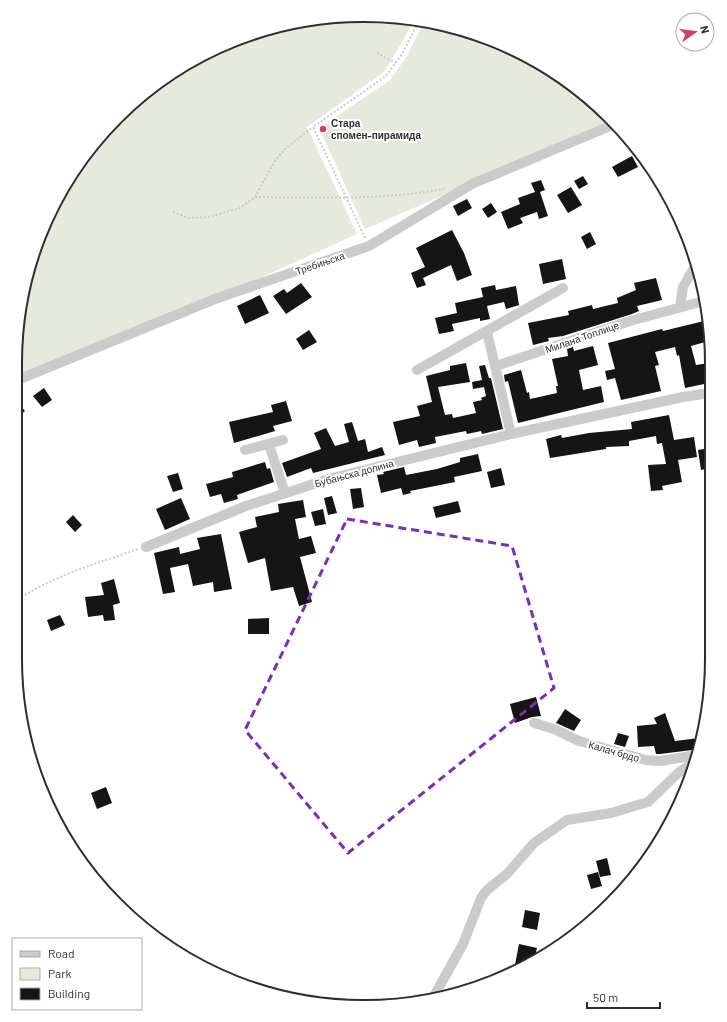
<svg xmlns="http://www.w3.org/2000/svg" width="727" height="1022" viewBox="0 0 727 1022" font-family="Barlow,sans-serif">
	<style>
		.green { fill: #e6eadc }
		.building { fill: #151515 }
		.lines { fill: none; stroke-linecap: round; stroke-linejoin: round }
		.path { stroke: #cbcbcb; stroke-width: 2; stroke-dasharray: 2 2; stroke-linecap: butt }
		.street { stroke: #cbcbcb; stroke-width: 10 }
		.marked { fill: none; stroke: #7b2cbf; stroke-width: 3; stroke-dasharray: 8 5; stroke-linejoin: round }
		.poi-dot { fill: #d44064; stroke: #fff; stroke-width: 1.5 }
		.labels { text-anchor: middle; stroke-width: 4; stroke-linejoin: round; paint-order: stroke }
		.poi-label { font-size: 10px; font-weight: bold; fill: #2e2e2e; stroke: #fff; text-anchor: start }
		.street-label { font-size: 10px; fill: #2e2e2e; stroke: #fff }
		.rim { fill: none; stroke: #2e2e2e; stroke-width: 2 }
	</style>
	<rect width="100%" height="100%" fill="#fff"/>
	<path class="green" d="M387,16L415,20L384,72L307,127L357,234L238,288L140,325L15,376L22,295L62,189L134,101L189,62L252,33L318,18Z
		M424,22C479,31 531,54 575,87C589,97 601,111 613,122L365,229L319,128L390,80L407,56Z"/>
	<path class="building" d="M632,156L638,167L618,177L612,167Z
		M583,176L588,184L579,189L574,181Z
		M541,180L545,190L540,192L548,216L539,219L537,212L520,218L523,223L508,229L501,212L520,204L518,198L535,192L531,183Z
		M571,187L582,205L568,213L557,195Z
		M467,199L472,208L458,216L453,206Z
		M491,203L497,212L488,218L482,209Z
		M452,230L464,253L472,275L457,281L451,265L423,278L426,285L417,288L411,273L425,267L416,248Z
		M590,232L596,244L587,249L581,237Z
		M562,259L566,279L543,284L539,264Z
		M656,278L662,300L637,306L639,311L632,314L563,336L548,338L549,341L533,345L528,323L569,315L568,311L592,305L593,309L618,303L617,298L636,290L634,283Z
		M301,283L312,297L286,314L273,296L284,289L287,293Z
		M495,285L496,290L516,286L519,305L506,309L504,302L487,306L490,319L480,321V318L452,324L454,331L439,334L435,318L457,313L455,303L483,297L481,288Z
		M260,295L269,313L245,324L237,306Z
		M704,321L709,341L691,346L696,365L709,363V383L685,388L679,355L677,356L675,347L655,352L659,365L655,366L661,391L621,400L615,378L607,380L605,371L615,369L608,343L662,329L663,331Z
		M309,330L317,342L303,350L296,339Z
		M593,346L598,365L579,370L583,390L601,386L604,402L518,423L508,381L505,382L504,375L521,370L527,393L529,392L530,399L557,393L556,386H558L552,359L568,356L567,349L573,347L574,351Z
		M466,363L470,382L438,387L445,415L452,414L453,418L476,413L473,402L482,400L481,398L486,396L484,387L473,389L472,382L482,380L479,366L485,365L489,378H491L503,429L482,434L481,431L467,434L466,431L435,437L436,443L419,447L417,440L399,445L393,422L420,416L417,406L432,402L426,376L450,370V366Z
		M44,388L52,400L42,407L33,396Z
		M15,399L25,411L15,419Z
		M286,401L292,421L273,426L275,431L234,443L229,422L273,412L271,405Z
		M669,415L674,440L694,437L697,457L678,460L682,482L662,486L663,490L651,491L648,465L666,464L662,443L657,444L656,436L629,441V446L606,447V449L550,458L546,439L561,435L562,438L589,433L632,429L631,422Z
		M352,422L358,441L365,439L368,452L382,447L385,455L313,473L311,468L287,477L282,463L321,449L314,433L326,428L335,446L349,442L344,424Z
		M710,448V468L701,470L698,450Z
		M478,454L482,471L454,477L455,482L410,491L411,493L403,495L401,488L381,493L377,475L384,474L383,472L404,467L406,475L437,469L460,462V458Z
		M265,462L267,469L270,468L274,482L237,495L238,499L224,503L221,494L210,497L206,484L233,477L232,472Z
		M501,468L505,485L491,488L487,472Z
		M178,473L183,489L173,492L167,476Z
		M361,488L364,507L353,509L350,489Z
		M332,496L337,513L328,515L324,498Z
		M181,498L190,519L165,530L156,509Z
		M303,500L306,517L295,519L299,539L311,536L316,553L300,557L312,602L299,606L293,587L271,591L265,558L248,563L239,532L257,527L255,517L279,512L278,504Z
		M458,501L461,512L436,518L433,507Z
		M323,509L326,524L315,526L311,512Z
		M73,515L82,525L75,532L66,522Z
		M221,534L232,589L214,592L213,582L193,586L188,564L170,568L175,592L163,594L154,553L179,547L180,554L200,549L197,538Z
		M114,579L120,603L113,605L115,620L104,621L103,615L88,617L85,597L104,595L101,583Z
		M60,615L65,625L51,631L47,620Z
		M269,618V634H248V619Z
		M536,697L541,716L532,717L515,723L510,704Z
		M565,709L581,720L574,731L556,723Z
		M665,713L675,741L699,738L700,749L660,754H656L654,746L638,747L637,726L657,724L654,718Z
		M618,733L629,736L625,747L614,744Z
		M106,787L112,803L97,809L91,793Z
		M607,858L611,875L600,877L596,861Z
		M598,872L602,886L591,889L587,875Z
		M525,910L540,913L537,930L522,927Z
		M519,944L537,948L535,957L514,970Z"/>
	<g class="lines">
		<path class="path" d="M377,53L395,63
			M255,197C318,198 381,200 444,189
			M173,212L189,218L209,217L240,208L255,197L275,161L286,148L313,127
			M365,238L313,127L386,76L402,54L419,21
			M15,602C46,578 101,562 138,549"/>
		<path class="street" d="M680,307L683,287L694,268
			M487,332L511,434
			M496,366L630,321L704,301
			M417,370L563,288
			M15,381L215,299L369,246L472,184L615,124
			M269,445L285,493
			M245,450L283,440
			M146,547L246,506L332,478L511,434L683,397L709,393
			M534,723L554,729L579,741L646,760L660,761L698,755
			M433,998L463,944L481,898L487,890L507,874L534,843L567,820L611,813L648,802L678,773L693,763L695,756"/>
	</g>
	<path class="marked" d="M347,519L512,546L554,688L348,853L245,730Z"/>
	<circle class="poi-dot" cx="323" cy="129" r="4"/>
	<g class="labels">
		<g class="poi-label">
			<text x="331" y="127">Стара<tspan x="331" dy="12">спомен-пирамида</tspan></text>
		</g>
		<g class="street-label">
			<text transform="translate(320 263) rotate(-19)" y="4">Требињска</text>
			<text transform="translate(582 337) rotate(-19)" y="4">Милана Топлице</text>
			<text transform="translate(354 473) rotate(-15)" y="4">Бубањска долина</text>
			<text transform="translate(614 751) rotate(16)" y="4">Калач брдо</text>
		</g>
	</g>
	<path d="M0 0H727V1022H0ZM363 22H364A341 341 0 0 1 705 363V659A341 341 0 0 1 364 1000H363A341 341 0 0 1 22 659V363A341 341 0 0 1 363 22Z" fill="#fff" fill-rule="evenodd"/>
	<path class="rim" d="M363 22H364A341 341 0 0 1 705 363V659A341 341 0 0 1 364 1000H363A341 341 0 0 1 22 659V363A341 341 0 0 1 363 22Z"/>
	<rect x="12" y="938" width="130" height="72" fill="#ffffff" stroke="#ababab"/>
	<rect x="20" y="951" width="20" height="6" fill="#cbcbcb" stroke="#ababab"/>
	<text x="48" y="958" font-size="12" fill="#2e2e2e">Road</text>
	<rect x="20" y="968" width="20" height="12" fill="#e6eadc" stroke="#ababab"/>
	<text x="48" y="978" font-size="12" fill="#2e2e2e">Park</text>
	<rect x="20" y="988" width="20" height="12" fill="#151515" stroke="#ababab"/>
	<text x="48" y="998" font-size="12" fill="#2e2e2e">Building</text>
	<g transform="translate(695 32) rotate(76)"><circle r="19" fill="#ffffff" stroke="#ababab"/>
	<path d="M0-3L7 15L0 10L-7 15Z" fill="#d44064"/>
	<text y="-6" font-size="11" font-weight="bold" text-anchor="middle" fill="#2e2e2e">N</text>
	</g>
	<path d="M587 1002v6h73v-6" fill="none" stroke="#2e2e2e" stroke-width="2"/>
	<text x="593" y="1002" font-size="12" fill="#2e2e2e" stroke="#ffffff" stroke-width="3" paint-order="stroke">50 m</text>
</svg>
